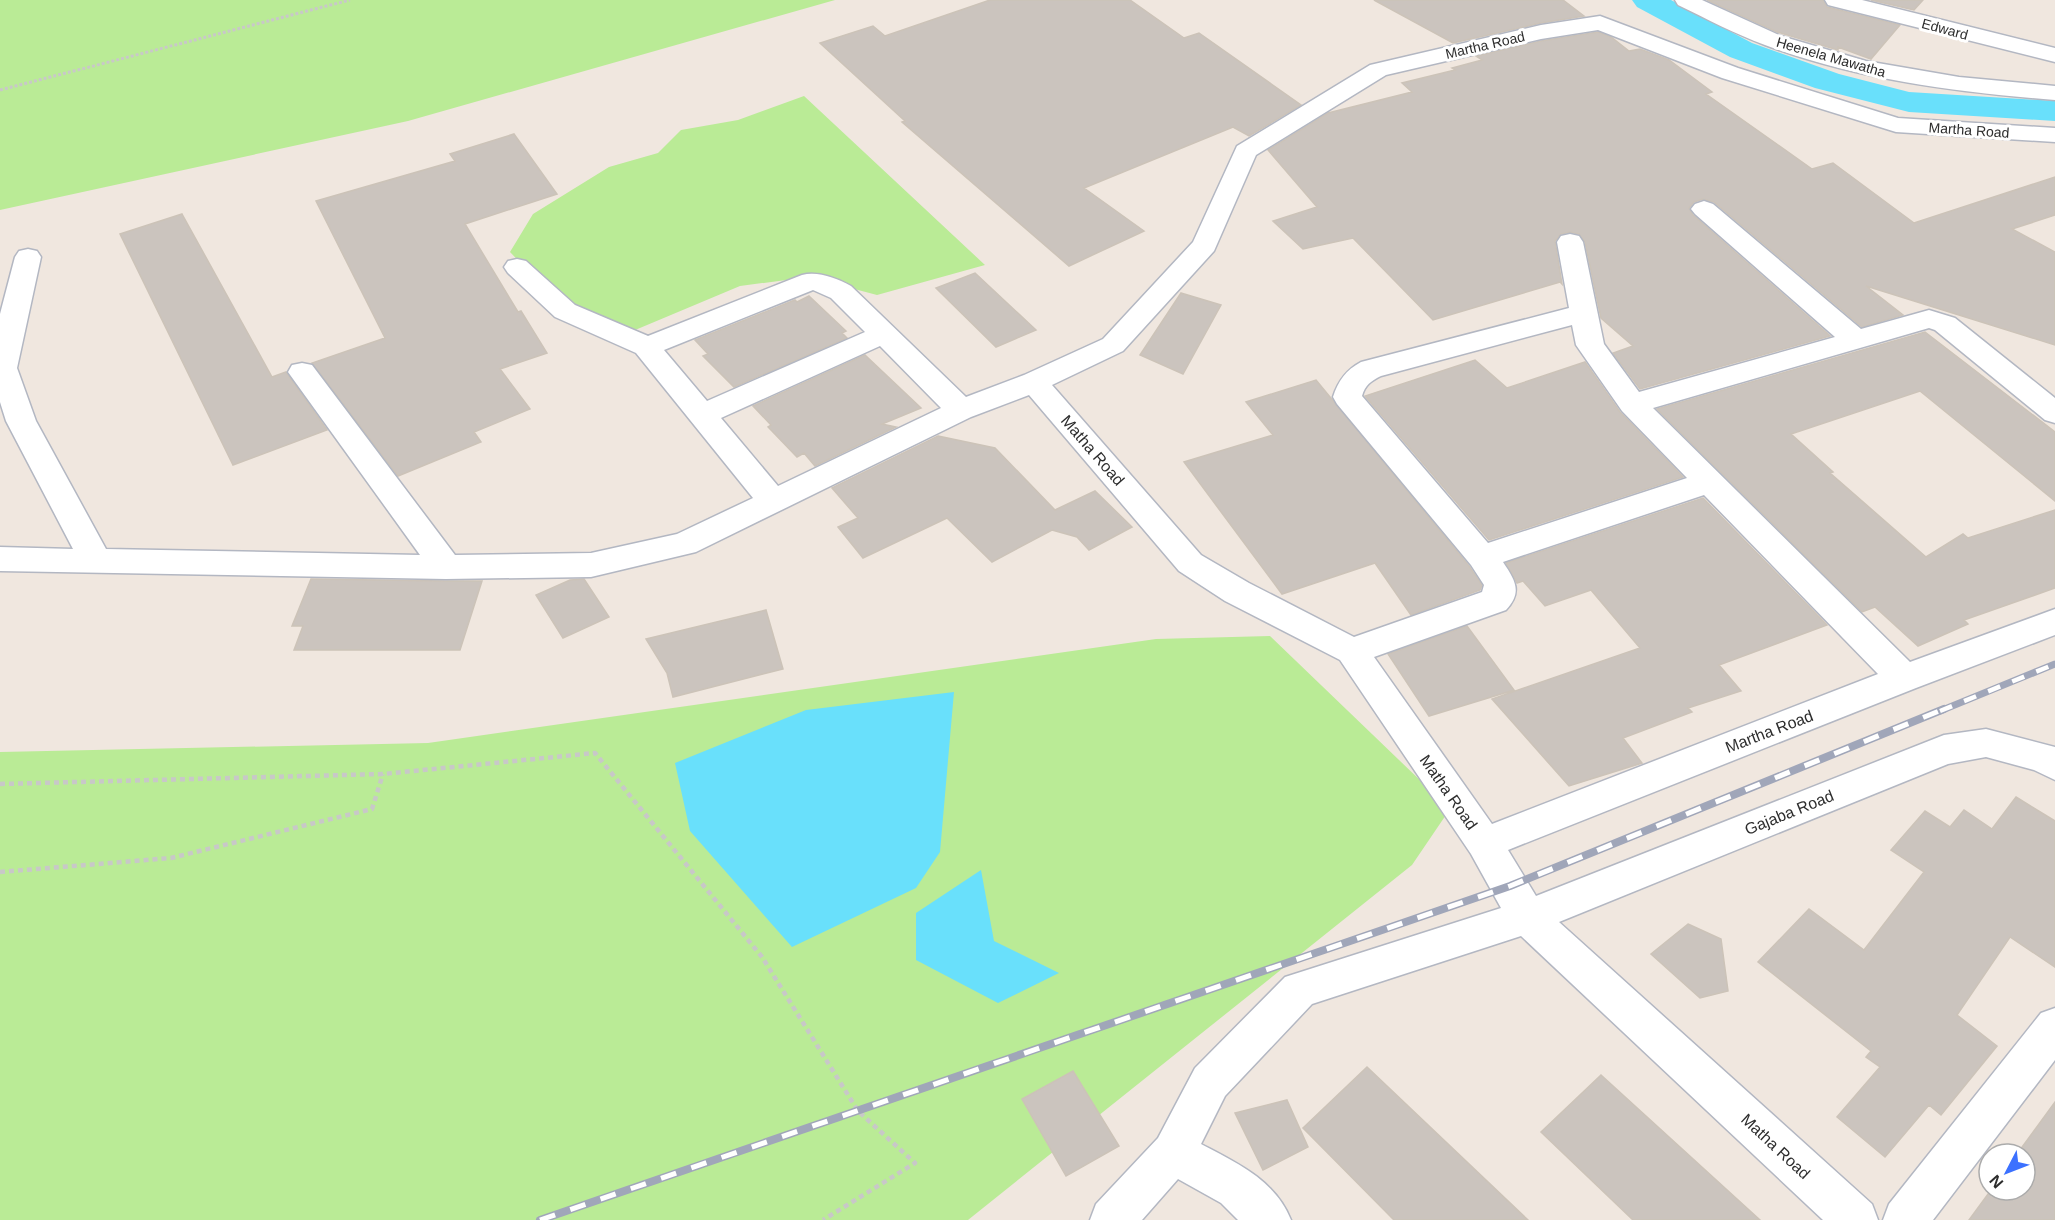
<svg xmlns="http://www.w3.org/2000/svg" width="2055" height="1220" viewBox="0 0 2055 1220" font-family="Arial,sans-serif">
	<style>
		.green { fill: #baeb96 }
		.water { fill: #69e0fb }
		.lines { fill: none; stroke-linecap: round; stroke-linejoin: round }
		.canal { fill: #69e0fb; fill-rule: evenodd }
		.building { fill: #cbc4be; stroke: #ccc3b8; stroke-width: 1.5 }
		.street-casing { stroke: #b3b7c2; stroke-width: 3 }
		.path-far1 { stroke: #c8c8c8; stroke-width: 3; stroke-dasharray: 3 2; stroke-linecap: butt }
		.path { stroke: #c8c8c8; stroke-width: 4.5; stroke-dasharray: 5 4; stroke-linecap: butt }
		.street { fill: #fff; fill-rule: evenodd }
		.rail-far1-casing { stroke: #a0a6b9; stroke-width: 7 }
		.rail-casing { stroke: #a0a6b9; stroke-width: 8 }
		.rail-far1 { stroke: #fff; stroke-width: 4.5; stroke-dasharray: 13; stroke-linecap: butt }
		.rail { stroke: #fff; stroke-width: 5; stroke-dasharray: 16; stroke-linecap: butt }
		.labels { text-anchor: middle; stroke-width: 6; stroke-linejoin: round; paint-order: stroke }
		.far-street-label { font-size: 14px; fill: #2d2d2d; stroke: #fff }
		.street-label { font-size: 16px; fill: #2d2d2d; stroke: #fff }
	</style>
	<rect width="100%" height="100%" fill="#f0e7df"/>
	<path class="green" d="M0,0H835L408,121L0,210Z
		M804,96L985,265L877,295L809,277L740,286L628,333L561,305L510,252L533,214L609,167L658,153L681,130L738,120Z
		M1270,636L1450,809L1412,865L968,1220H0V752L428,743L1156,639Z"/>
	<path class="water" d="M954,692L940,852L916,888L792,947L690,831L675,763L806,710Z
		M981,870L994,941L1059,973L998,1003L916,960V913Z"/>
	<g class="lines">
		<path class="canal" d="M1632,0H1671L1752,43L1839,74L1909,92L2055,101V121L1909,112L1815,88L1730,57L1637,7Z"/>
	</g>
	<path class="building" d="M990,0H1130L1184,38L1199,33L1301,105L1249,136L1233,127L1084,188L1144,231L1069,266L902,122L905,121L820,43L873,26L885,36Z
		M1374,0H1563L1584,16L1541,23L1453,43Z
		M1707,0H1823L1827,7L1900,25L1871,59L1838,47V50L1777,32Z
		M1871,0H1923L1914,10Z
		M1598,32L1611,37L1629,51L1640,49L1669,60L1712,92L1706,94L1812,169L1833,163L1914,223L2055,177V215L2012,229L2055,252V345L1866,286L1903,315L1862,327L1714,202L1703,199L1694,202L1689,208L1693,215L1830,336L1640,389L1613,353L1633,346L1601,318L1585,242L1579,234L1570,232L1561,234L1555,241L1562,284L1560,282L1433,320L1353,238L1303,249L1273,221L1317,207L1268,150L1328,113L1412,92L1402,83L1455,70L1452,68L1482,60L1476,56L1541,41Z
		M514,134L557,194L465,224L518,312L521,311L547,353L500,369L530,409L474,432L481,442L398,476L312,363L385,338L316,201L455,161L450,154Z
		M182,214L272,377L286,372L327,430L233,465L120,234Z
		M975,273L1036,330L996,347L936,288Z
		M1181,293L1221,305L1183,374L1140,355Z
		M809,296L846,331L842,333L847,338L734,387L703,356L708,354L695,340L795,300L797,302Z
		M1925,332L2055,432V501L1920,391L1791,434L1833,472L1830,473L1926,557L1963,534L1968,538L2055,510V588L1964,620L1968,624L1918,646L1875,607L1862,612L1657,409Z
		M865,355L921,408L882,424L896,427L815,466L804,453L797,457L768,427L771,425L753,406Z
		M1475,360L1507,388L1585,362L1620,412L1683,477L1489,540L1365,396Z
		M1316,380L1469,566L1482,585L1480,590L1411,615L1375,563L1282,594L1184,462L1273,435L1246,402Z
		M938,436L995,448L1055,510L1095,491L1132,527L1089,550L1077,537L1052,530L992,562L947,518L863,558L838,527L858,518L832,488Z
		M1703,498L1827,625L1719,665L1741,691L1688,708L1692,712L1623,738L1642,763L1569,786L1492,699L1640,648L1591,590L1545,606L1523,581L1517,583L1506,563Z
		M311,579L446,581H482L460,650H294L303,626H292Z
		M584,579L609,617L563,638L536,595L570,580Z
		M766,610L783,669L673,697L667,673L646,639Z
		M1467,626L1514,690L1429,716L1388,654Z
		M2016,797L2055,821V967L2010,937L1957,1015L1997,1046L1941,1115L1929,1105L1885,1157L1837,1117L1880,1067L1866,1057L1871,1051L1758,962L1809,909L1864,950L1924,872L1891,850L1925,811L1950,827L1964,810L1992,829Z
		M1688,924L1721,939L1728,991L1700,998L1651,954Z
		M1367,1067L1528,1220H1394L1303,1128Z
		M1073,1071L1119,1146L1066,1176L1022,1099Z
		M1601,1075L1760,1220H1633L1541,1132Z
		M1287,1100L1308,1147L1263,1170L1235,1113Z
		M2055,1102V1220H1969L1991,1190H2025V1154H2017Z"/>
	<g class="lines">
		<defs>
			<path id="street" d="M1675,0H1702L1781,36L1866,61L1959,77L2055,86V100C1957,92 1858,80 1765,45C1735,34 1707,19 1678,5Z
				M1825,0H1862L2055,48V62L1828,5Z
				M1600,16L1738,68L1898,118L2055,128V142L1896,132L1722,78L1598,30L1541,39L1386,75L1256,155L1214,251L1123,351L1052,385L1201,555L1249,583L1354,637L1482,592L1484,585L1471,565L1337,404L1333,397C1338,381 1346,370 1361,362L1569,308L1557,242L1561,236L1570,234L1579,236L1583,242L1604,344L1639,392L1835,337L1695,214L1691,209L1695,204L1704,201L1713,204L1861,329L1929,310L1955,318L2055,398V423L2045,420L1935,330L1929,328L1653,408L1910,662L2055,609V635L1916,688L1508,850L1536,896L1944,735L1986,729L2055,747V780L2034,770L1986,757L1948,764L1559,922L1872,1204L1878,1220H1823L1521,936L1312,1004L1225,1096L1201,1144C1237,1163 1275,1180 1291,1220H1238L1221,1203L1178,1179L1142,1220H1090L1096,1204L1158,1138L1195,1068L1285,977L1501,908L1471,854L1340,660L1225,601L1179,571L1029,395L971,417L696,552L591,577L446,579L0,571V547L73,549L6,421L0,402V314L15,257L19,251L28,249L37,251L41,257L17,368L36,421L106,549L420,555L288,372L292,365L302,363L312,365L455,555L591,553L677,534L753,498L636,353L555,317L508,273L504,267L508,261L517,259L526,261L575,305L648,336L802,275C818,271 836,278 851,286L966,397L1024,375L1103,339L1193,242L1237,146L1370,65L1541,25ZM813,290L831,298L865,332L707,401L664,350ZM1572,325L1576,345L1622,411L1687,478L1488,543L1362,396C1365,385 1371,381 1381,376ZM880,346L941,408L778,486L721,418ZM1704,495L1878,674L1492,824L1374,657L1506,610C1523,592 1515,580 1503,562Z
				M2055,1008V1060L1933,1220H1883L1889,1204L2041,1013Z"/>
		</defs>
		<use href="#street" class="street-casing"/>
		<path class="path-far1" d="M0,90L350,0"/>
		<path class="path" d="M0,784L383,774L595,753L762,957L858,1111L915,1163L823,1220
			M0,872L171,858L372,809L383,774"/>
		<use href="#street" class="street"/>
		<defs>
			<path id="rail-far1" d="M1940,711L2055,664"/>
			<path id="rail" d="M540,1220L1510,886L1944,709"/>
		</defs>
		<use href="#rail-far1" class="rail-far1-casing"/>
		<use href="#rail" class="rail-casing"/>
		<use href="#rail-far1" class="rail-far1"/>
		<use href="#rail" class="rail"/>
	</g>
	<g class="labels">
		<g class="far-street-label">
			<text transform="translate(1945 29) rotate(15)" y="5">Edward</text>
			<text transform="translate(1485 45) rotate(-13)" y="5">Martha Road</text>
			<text transform="translate(1831 57) rotate(16)" y="5">Heenela Mawatha</text>
			<text transform="translate(1969 130) rotate(4)" y="5">Martha Road</text>
		</g>
		<g class="street-label">
			<text transform="translate(1093 450) rotate(49)" y="6">Matha Road</text>
			<text transform="translate(1769 731) rotate(-21)" y="6">Martha Road</text>
			<text transform="translate(1449 792) rotate(55)" y="6">Matha Road</text>
			<text transform="translate(1789 812) rotate(-22)" y="6">Gajaba Road</text>
			<text transform="translate(1776 1146) rotate(43)" y="6">Matha Road</text>
		</g>
	</g>
	<g transform="translate(2007 1172) rotate(228)"><circle r="28" fill="#ffffff" stroke="#ababab" stroke-width="1.5"/>
	<path d="M0-4.5L10 22L0 15L-10 22Z" fill="#3c71ff"/>
	<text y="-9" font-size="16" font-weight="bold" text-anchor="middle" fill="#2d2d2d">N</text>
	</g>
</svg>
